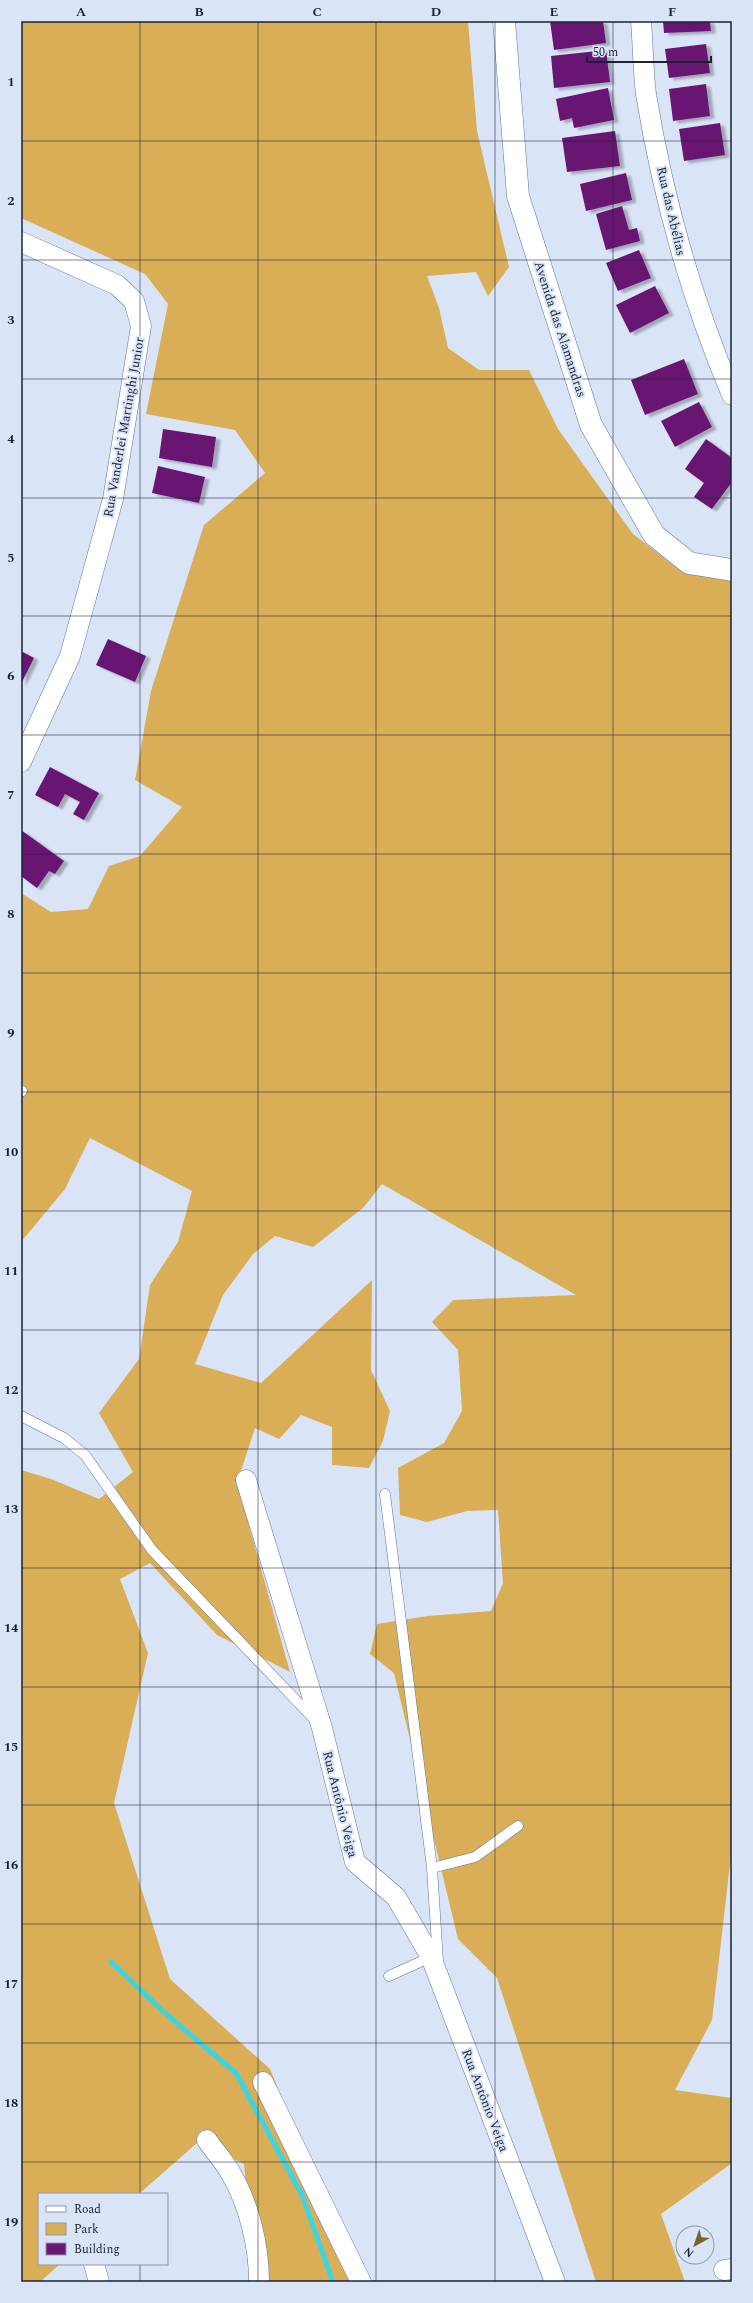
<svg xmlns="http://www.w3.org/2000/svg" width="753" height="2303" viewBox="0 0 753 2303" font-family="Spectral,serif">
	<style>
		.green { fill: #d9ae56 }
		.lines { fill: none; stroke-linecap: round; stroke-linejoin: round }
		.stream { stroke: #3cd5e2; stroke-width: 5 }
		.building { fill: #681871; filter: url(#shadow) }
		.service-casing { stroke: #60759f; stroke-width: 11 }
		.minor-casing { stroke: #60759f; stroke-width: 21 }
		.tertiary-casing { stroke: #60759f; stroke-width: 23 }
		.service { stroke: #fff; stroke-width: 10 }
		.minor { stroke: #fff; stroke-width: 20 }
		.tertiary { stroke: #fff; stroke-width: 22 }
		.grid { fill: none; stroke: #1a2334; stroke-width: 1; stroke-opacity: 0.55 }
		.labels { text-anchor: middle; stroke-width: 4; stroke-linejoin: round; paint-order: stroke }
		.street-label { font-size: 13px; fill: #1a2334; stroke: #dae4f7 }
		.neatline { fill: none; stroke: #1a2334; stroke-width: 1.5 }
		.grid-label { font-size: 13px; text-anchor: middle; font-weight: bold; fill: #1a2334 }
	</style>
	<defs>
		<filter id="shadow"><feDropShadow dx="4.5" dy="2.5" stdDeviation="1" flood-color="#0004"/></filter>
	</defs>
	<rect width="100%" height="100%" fill="#dae4f7"/>
	<path class="green" d="M21,21H468L477,131L509,267L488,296L476,272L427,276L439,308L448,348L479,370H529L558,429L633,534L682,572L732,581V1847L712,2020L675,2090L732,2098V2163L661,2214L685,2282H596L497,1978L458,1939L394,1673L370,1654L377,1624L428,1616L491,1611L503,1583L498,1510L467,1511L427,1522L400,1515L398,1468L444,1443L462,1411L458,1350L432,1322L453,1300L576,1295L382,1184L363,1208L313,1247L275,1236L253,1254L223,1295L195,1364L261,1383L372,1280L371,1370L390,1411L383,1441L369,1468L332,1465V1427L301,1415L279,1439L255,1428L237,1483L290,1672L217,1635L150,1563L120,1579L148,1653L114,1803L170,1979L270,2069L356,2282H255L244,2164L198,2142L139,2194H39V2264H60L40,2282H21V1470L51,1479L99,1499L133,1472L99,1413L139,1359L150,1285L178,1242L192,1191L90,1138L65,1189L21,1242V893L51,912L88,909L109,866L140,856L182,807L135,780L151,691L204,525L265,473L235,430L146,414L168,304L145,274L21,218Z"/>
	<g class="lines">
		<path class="stream" d="M111,1962L166,2014L236,2073L302,2195L333,2282"/>
	</g>
	<path class="building" d="M550,21H603L606,43L554,50Z
		M663,21H710L711,31L664,33Z
		M706,44L710,73L669,78L665,49Z
		M606,50L610,82L554,88L551,56Z
		M706,84L710,116L673,121L669,89Z
		M608,88L614,120L574,128L572,118L560,121L556,99Z
		M720,123L725,155L684,161L679,129Z
		M615,131L620,166L567,172L562,138Z
		M626,173L632,200L586,211L580,184Z
		M622,206L629,230L637,228L640,241L606,250L596,214Z
		M639,250L651,278L618,291L606,263Z
		M655,286L669,313L630,333L616,305Z
		M684,359L698,394L645,415L631,380Z
		M699,402L712,427L675,447L661,421Z
		M163,429L216,437L212,467L159,458Z
		M706,439L732,458V482L712,509L694,497L704,483L685,469Z
		M158,466L205,477L199,503L152,493Z
		M108,639L146,656L135,682L96,665Z
		M21,651L34,658L21,684Z
		M50,767L99,793L84,820L73,814L80,802L65,794L58,807L35,795Z
		M21,830L64,861L55,874L49,871L37,888L21,876Z"/>
	<g class="lines">
		<defs>
			<path id="service" d="M21,1092L22,1091
				M21,1416L64,1438L85,1455L152,1550L315,1720
				M385,1494L432,1868L438,1961
				M432,1868L475,1857L518,1826
				M389,1976L431,1957"/>
			<path id="minor" d="M641,21C643,45 643,70 646,94C663,198 691,298 732,395
				M21,242L117,285L134,301L141,326L113,499L70,656L21,762
				M246,1480L322,1728L355,1862L396,1897L431,1957L555,2282
				M263,2082L361,2282
				M207,2140C214,2151 224,2161 230,2172C249,2204 259,2245 259,2282
				M94,2264L99,2282
				M724,2270L732,2269"/>
			<path id="tertiary" d="M504,21L518,196L591,425L654,535L689,563L732,570"/>
		</defs>
		<use href="#service" class="service-casing"/>
		<use href="#minor" class="minor-casing"/>
		<use href="#tertiary" class="tertiary-casing"/>
		<use href="#service" class="service"/>
		<use href="#minor" class="minor"/>
		<use href="#tertiary" class="tertiary"/>
	</g>
	<path class="grid" d="M140,21V2194M258,21V2282M376,21V2282M495,21V2282M613,21V2282M21,141H732M21,260H732M21,379H732M21,498H732M21,616H732M21,735H732M21,854H732M21,973H732M21,1092H732M21,1211H732M21,1330H732M21,1449H732M21,1568H732M21,1687H732M21,1805H732M21,1924H732M21,2043H732M21,2162H732M140,2264V2282"/>
	<g class="labels">
		<g class="street-label">
			<text transform="translate(672 211) rotate(77)" y="5">Rua das Abélias</text>
			<text transform="translate(561 329) rotate(72)" y="5">Avenida das Alamandras</text>
			<text transform="translate(123 427) rotate(-80)" y="5">Rua Vanderlei Martinghi Junior</text>
			<text transform="translate(341 1804) rotate(76)" y="5">Rua Antônio Veiga</text>
			<text transform="translate(486 2100) rotate(69)" y="5">Rua Antônio Veiga</text>
		</g>
	</g>
	<rect width="753" height="2303" fill="none" stroke="#dae4f7" stroke-width="44"/>
	<rect x="38" y="2193" width="130" height="72" fill="#dae4f7" stroke="#8d97a9"/>
	<rect x="46" y="2206" width="20" height="6" fill="#ffffff" stroke="#8d97a9"/>
	<text x="74" y="2213" font-size="12" fill="#1a2334">Road</text>
	<rect x="46" y="2223" width="20" height="12" fill="#d9ae56" stroke="#8d97a9"/>
	<text x="74" y="2233" font-size="12" fill="#1a2334">Park</text>
	<rect x="46" y="2243" width="20" height="12" fill="#681871" stroke="#8d97a9"/>
	<text x="74" y="2253" font-size="12" fill="#1a2334">Building</text>
	<g transform="translate(695 2245) rotate(220)"><circle r="19" fill="#dae4f7" stroke="#8d97a9"/>
	<path d="M0-3L7 15L0 10L-7 15Z" fill="#796232"/>
	<text y="-6" font-size="11" font-weight="bold" text-anchor="middle" fill="#1a2334">N</text>
	</g>
	<path d="M587 56v6h124v-6" fill="none" stroke="#1a2334" stroke-width="2"/>
	<text x="593" y="56" font-size="12" fill="#1a2334" stroke="#dae4f7" stroke-width="3" paint-order="stroke">50 m</text>
	<rect x="22" y="22" width="709" height="2259" class="neatline"/>
	<g class="grid-label">
		<text x="81" y="16">A</text>
		<text x="199" y="16">B</text>
		<text x="317" y="16">C</text>
		<text x="436" y="16">D</text>
		<text x="554" y="16">E</text>
		<text x="672" y="16">F</text>
		<text x="11" y="86">1</text>
		<text x="11" y="205">2</text>
		<text x="11" y="324">3</text>
		<text x="11" y="443">4</text>
		<text x="11" y="562">5</text>
		<text x="11" y="680">6</text>
		<text x="11" y="799">7</text>
		<text x="11" y="918">8</text>
		<text x="11" y="1037">9</text>
		<text x="11" y="1156">10</text>
		<text x="11" y="1275">11</text>
		<text x="11" y="1394">12</text>
		<text x="11" y="1513">13</text>
		<text x="11" y="1632">14</text>
		<text x="11" y="1751">15</text>
		<text x="11" y="1869">16</text>
		<text x="11" y="1988">17</text>
		<text x="11" y="2107">18</text>
		<text x="11" y="2226">19</text>
	</g>
</svg>
